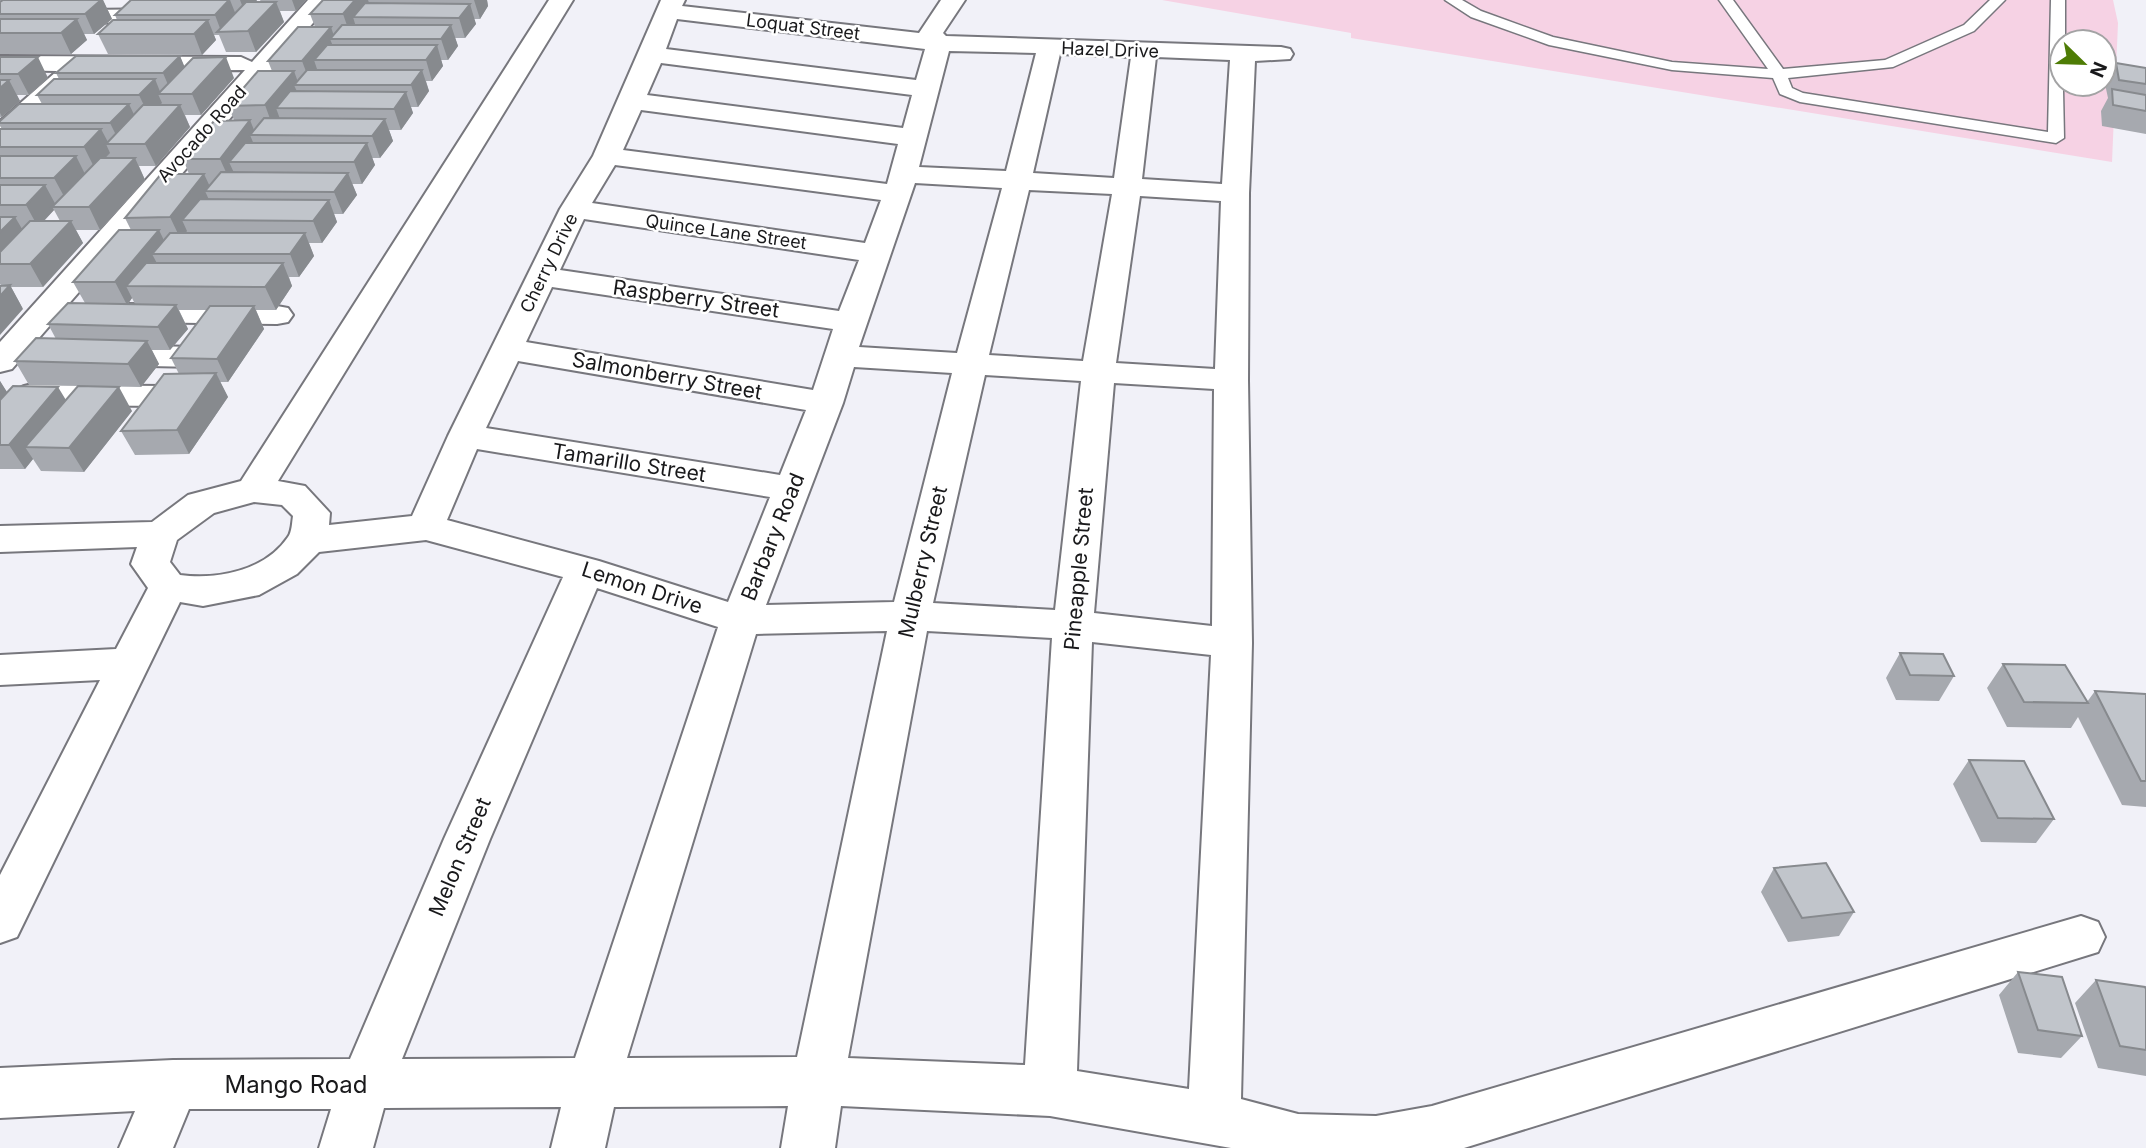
<svg xmlns="http://www.w3.org/2000/svg" width="2146" height="1148" viewBox="0 0 2146 1148" font-family="Inter,sans-serif">
	<style>
		.green { fill: #f6d2e4; fill-rule: evenodd }
		.lines { fill: none; stroke-linecap: round; stroke-linejoin: round }
		.service-casing { stroke: #77777d; stroke-width: 3 }
		.minor-casing { stroke: #77777d; stroke-width: 4 }
		.service { fill: #fff; fill-rule: evenodd }
		.minor { fill: #fff; fill-rule: evenodd }
		.wall { fill: #a6a9af; fill-rule: evenodd }
		.shaded-wall { fill: #878a8e }
		.building { fill: #c1c5cb; stroke: #878a8e; stroke-width: 2 }
		.labels { text-anchor: middle; stroke-width: 5; stroke-linejoin: round; paint-order: stroke }
		.far-street-label { font-size: 18px; fill: #19191b; stroke: #fff }
		.street-label { font-size: 21px; fill: #19191b; stroke: #fff }
		.near-street-label { font-size: 24px; fill: #19191b; stroke: #fff }
	</style>
	<rect width="100%" height="100%" fill="#f1f1f8"/>
	<path class="green" d="M1162,0H2113L2118,23L2112,162L1351,38V33ZM2062,42H2104V84H2062Z"/>
	<g class="lines">
		<defs>
			<path id="service" d="M1445,0H1462L1481,11L1553,37L1672,62L1768,69L1719,0H1733L1783,69L1885,60L1964,25L1990,0H2005L1974,31L1893,67L1788,78L1792,88L1803,93L2048,132L2051,0H2065V42H2062L2064,138L2056,143L1800,102L1780,94L1773,78L1672,70L1549,45L1471,17Z"/>
			<path id="minor" d="M308,0H333L12,369L0,372V342L245,70L86,71L9,141L0,143V121L57,71L0,70V56L241,57L252,62Z
				M549,0H573L278,481L305,486L330,513L329,525L412,516L448,436L560,209L593,156L661,0H685L682,6L919,33L941,0H965L943,33L946,36L1281,47L1290,49L1293,54L1290,59L1255,61L1249,193L1248,380L1252,643L1241,1099L1298,1114L1376,1116L1432,1106L2081,916L2098,922L2105,937L2098,952L1464,1148H1231L1050,1116L841,1106L835,1148H781L788,1106L614,1107L605,1148H551L561,1107L384,1108L373,1148H319L331,1109H189L173,1148H119L135,1111L0,1118V1068L173,1060L350,1059L444,839L563,577L426,540L319,552L297,574L259,595L203,606L180,602L17,937L0,943V875L100,680L0,685V655L116,649L148,588L131,564L137,547L0,552V526L152,522L188,495L241,481ZM677,19L925,49L916,80L666,49ZM949,51L1036,53L1006,171L919,167ZM1060,54L1131,57L1114,178L1033,173ZM1156,57L1230,60L1222,184L1142,179ZM661,63L912,95L903,128L647,95ZM641,110L898,144L887,184L623,150ZM615,165L881,200L865,243L592,203ZM915,183L1002,188L957,353L859,347ZM1029,190L1112,194L1083,361L989,355ZM1140,196L1221,201L1215,369L1116,363ZM584,219L859,260L839,311L560,270ZM552,287L833,329L813,390L526,342ZM518,361L806,410L780,475L486,428ZM854,367L952,373L894,602L766,605L843,403ZM985,375L1081,381L1055,610L933,603ZM1114,383L1214,389L1212,626L1094,613ZM477,449L770,497L728,602L599,561L447,520ZM254,502L282,505L293,516C292,522 292,532 288,537C265,571 217,580 180,575L170,562L177,540L214,513ZM597,588L718,627L575,1058L402,1059L490,839ZM887,631L797,1057L627,1058L756,634ZM927,631L1052,638L1025,1065L848,1058ZM1092,642L1211,655L1189,1089L1077,1071Z
				M169,9L177,11L181,16L177,21L0,25V11Z
				M128,304L277,306L288,308L293,315L288,322L277,324L128,322L117,320L112,313L117,306Z
				M102,345L196,347L208,350L212,357L208,364L196,367L102,365L90,362L86,355L90,348Z
				M28,385L167,386L179,389L184,396L179,403L167,406L38,405C28,418 21,419 6,415L1,408C9,396 14,388 28,385Z"/>
		</defs>
		<use href="#service" class="service-casing"/>
		<use href="#minor" class="minor-casing"/>
		<use href="#service" class="service"/>
		<use href="#minor" class="minor"/>
	</g>
	<path class="wall" d="M0,0H103L112,19L94,34H84L87,40L71,54H0Z
		M131,0H257L256,2H261L260,0H306L296,11H280L284,22L256,52H226L219,35H214L216,40L202,55L108,54L98,34L117,20L115,15Z
		M323,0H487L488,6L480,19H474L476,24L465,38H455L458,46L448,60H441L443,66L432,81H426L429,91L418,107H411L413,113L401,130H389L393,141L380,158H372L375,165L362,184H352L357,195L343,214H334L337,222L322,243H309L314,256L299,277H289L292,286L276,310H256L264,329L228,382H220L228,397L189,454L135,455L121,431L179,374L171,358L207,310H179L188,329L170,350H152L159,364L141,387L29,385L15,361L56,339L48,324L85,303L73,282L131,230L125,218L189,174L183,159L234,120L228,106L272,71L268,61L315,27L310,14ZM132,298L135,304H128Z
		M180,56L184,67L234,78L201,115H185L190,127L156,166H139L145,180L100,230H76L83,243L43,287H11L23,309L0,284V129H2L0,126V121L42,104L37,95L59,79L56,73ZM54,210L60,221H44Z
		M0,57L48,78L29,95H17L20,101L2,117H0Z
		M2116,63L2146,68V134L2102,126L2101,111L2108,98L2105,84Z
		M0,381L7,393L66,400L132,411L84,472L41,471L33,459L25,469H0Z
		M1900,653L1954,676L1939,701L1896,700L1886,678Z
		M2003,664L2087,702L2095,691L2146,694V807L2122,805L2078,717L2071,728L2007,727L1987,688Z
		M1969,760L2054,819L2036,843L1981,842L1953,784Z
		M1774,868L1854,912L1839,936L1788,942L1761,892Z
		M2018,972L2082,1036L2061,1058L2018,1053L1999,995Z
		M2096,980L2146,989V1076L2098,1068L2075,1003Z"/>
	<path class="shaded-wall" d="M101,0H103L112,19L94,34L85,14Z
		M230,0L238,20L221,31L215,15Z
		M240,0H257L245,13Z
		M292,0H306L296,11Z
		M355,0H368L371,8L353,17L356,27L350,34L343,14Z
		M474,0H487L488,6L480,19Z
		M276,2L284,22L256,52L248,31Z
		M470,4L476,24L465,38L459,18Z
		M77,19L87,40L71,54L61,33Z
		M208,20L216,40L202,55L194,34Z
		M451,25L458,46L448,60L441,39Z
		M331,27L335,39H330L335,51L314,60L318,72L310,82L302,61Z
		M437,45L443,66L432,81L426,60Z
		M180,56L189,77L172,94L163,73Z
		M38,57L48,78L29,95L18,74Z
		M226,57L234,78L201,115L192,94Z
		M422,70L429,91L418,107L411,85Z
		M294,71L299,85H294L299,96L276,108L280,119L273,127L265,105Z
		M155,79L161,94H158L162,103L149,116L139,95Z
		M9,80L20,101L2,117L0,113V88Z
		M406,92L413,113L401,130L394,109Z
		M129,104L139,125L121,145L110,123Z
		M180,105L190,127L156,166L145,144Z
		M385,119L393,141L380,158L372,136Z
		M250,120L256,135H250L255,147L229,162L235,175L230,181L220,159Z
		M101,129L109,144H106L110,153L95,169L84,147Z
		M367,143L375,165L362,184L354,162Z
		M76,156L87,178L66,200L54,178Z
		M135,158L145,180L100,230L89,207Z
		M348,173L357,195L343,214L334,192Z
		M204,174L212,191H205L210,202L182,220L187,231L181,240L170,217Z
		M45,185L57,207H52L54,210L38,227L26,205Z
		M329,200L337,222L322,243L313,221Z
		M15,217L28,239L0,256V232Z
		M71,221L83,243L43,287L30,264Z
		M159,230L170,253L152,254L159,267L126,286L132,298L127,305L115,282Z
		M305,233L314,256L299,277L290,254Z
		M283,263L292,286L276,310L265,287Z
		M10,285L23,309L0,335V296Z
		M176,305L188,329L170,350L158,327Z
		M254,306L264,329L228,382L217,359Z
		M147,341L159,364L141,387L128,364Z
		M216,373L228,397L189,454L177,430Z
		M0,381L9,395L0,406Z
		M58,387L72,410L25,447L33,459L25,469L9,445Z
		M119,387L132,411L84,472L69,448Z"/>
	<path class="building" d="M3,0H101L85,14H0V2Z
		M131,0H229L215,15H115Z
		M323,0H355L343,14H310Z
		M246,2H276L248,31L217,32Z
		M365,3L470,4L459,18L353,17Z
		M0,19H77L61,33H0Z
		M113,20H208L194,34H98Z
		M342,25H451L441,39H330Z
		M298,27H331L302,61H268Z
		M327,45H437L426,60H314Z
		M76,56H180L163,73H56Z
		M0,57H38L18,74H0Z
		M226,57L192,94H158L193,58Z
		M2116,63L2146,68V84L2119,80Z
		M307,70H422L411,85H294Z
		M258,71H294L265,105L228,106Z
		M54,79H155L139,95H37Z
		M0,80H9L0,88Z
		M2112,89L2146,95V111L2113,105Z
		M290,91L406,92L394,109L276,108Z
		M19,104H129L110,123H0V121Z
		M143,105H180L145,144H106Z
		M264,118L385,119L372,136L250,135Z
		M250,120L220,159H183L214,121Z
		M0,129H101L84,147H0Z
		M245,143H367L354,162H229Z
		M0,156H76L54,178H0Z
		M100,158H135L89,207H52Z
		M221,172L348,173L334,192L205,191Z
		M161,174H204L170,217L125,218Z
		M0,185H45L26,205H0Z
		M200,199L329,200L313,221L182,220Z
		M0,217H15L0,232Z
		M30,221H71L30,264H0V252Z
		M119,230H159L115,282H73Z
		M170,233H305L290,254H152Z
		M146,263H283L265,287L126,286Z
		M10,285L0,296V286Z
		M68,303L176,305L158,327L48,324Z
		M210,306H254L217,359L171,358Z
		M36,338L147,341L128,364L15,361Z
		M216,373L177,430L121,431L164,374Z
		M13,386L58,387L9,445H0V400Z
		M78,386L119,387L69,448L25,447Z
		M1900,653L1943,654L1954,676L1910,675Z
		M2003,664L2065,665L2088,703L2024,702Z
		M2095,691L2146,694V781H2141Z
		M1969,760L2024,761L2054,819L1998,818Z
		M1826,863L1854,912L1802,918L1774,868Z
		M2018,972L2062,977L2082,1036L2038,1030Z
		M2096,980L2145,987L2146,989V1050L2120,1046Z"/>
	<g class="labels">
		<g class="far-street-label">
			<text transform="translate(803 27) rotate(7)" y="6">Loquat Street</text>
			<text transform="translate(1110 50) rotate(2)" y="6">Hazel Drive</text>
			<text transform="translate(202 134) rotate(-48)" y="6">Avocado Road</text>
			<text transform="translate(726 232) rotate(8)" y="6">Quince Lane Street</text>
			<text transform="translate(549 263) rotate(-64)" y="6">Cherry Drive</text>
		</g>
		<g class="street-label">
			<text transform="translate(696 299) rotate(8)" y="7">Raspberry Street</text>
			<text transform="translate(667 376) rotate(10)" y="7">Salmonberry Street</text>
			<text transform="translate(629 463) rotate(9)" y="7">Tamarillo Street</text>
			<text transform="translate(773 537) rotate(-68)" y="7">Barbary Road</text>
			<text transform="translate(923 562) rotate(-77)" y="7">Mulberry Street</text>
			<text transform="translate(1079 569) rotate(-85)" y="7">Pineapple Street</text>
			<text transform="translate(642 588) rotate(18)" y="7">Lemon Drive</text>
			<text transform="translate(460 857) rotate(-67)" y="7">Melon Street</text>
		</g>
		<g class="near-street-label">
			<text x="296" y="1093">Mango Road</text>
		</g>
	</g>
	<g transform="translate(2083 63) rotate(113)"><circle r="33" fill="#ffffff" stroke="#a3a3a4" stroke-width="2"/>
	<path d="M0-5L12 26L0 18L-12 26Z" fill="#4e7c05"/>
	<text y="-10" font-size="19" font-weight="bold" text-anchor="middle" fill="#19191b">N</text>
	</g>
</svg>
